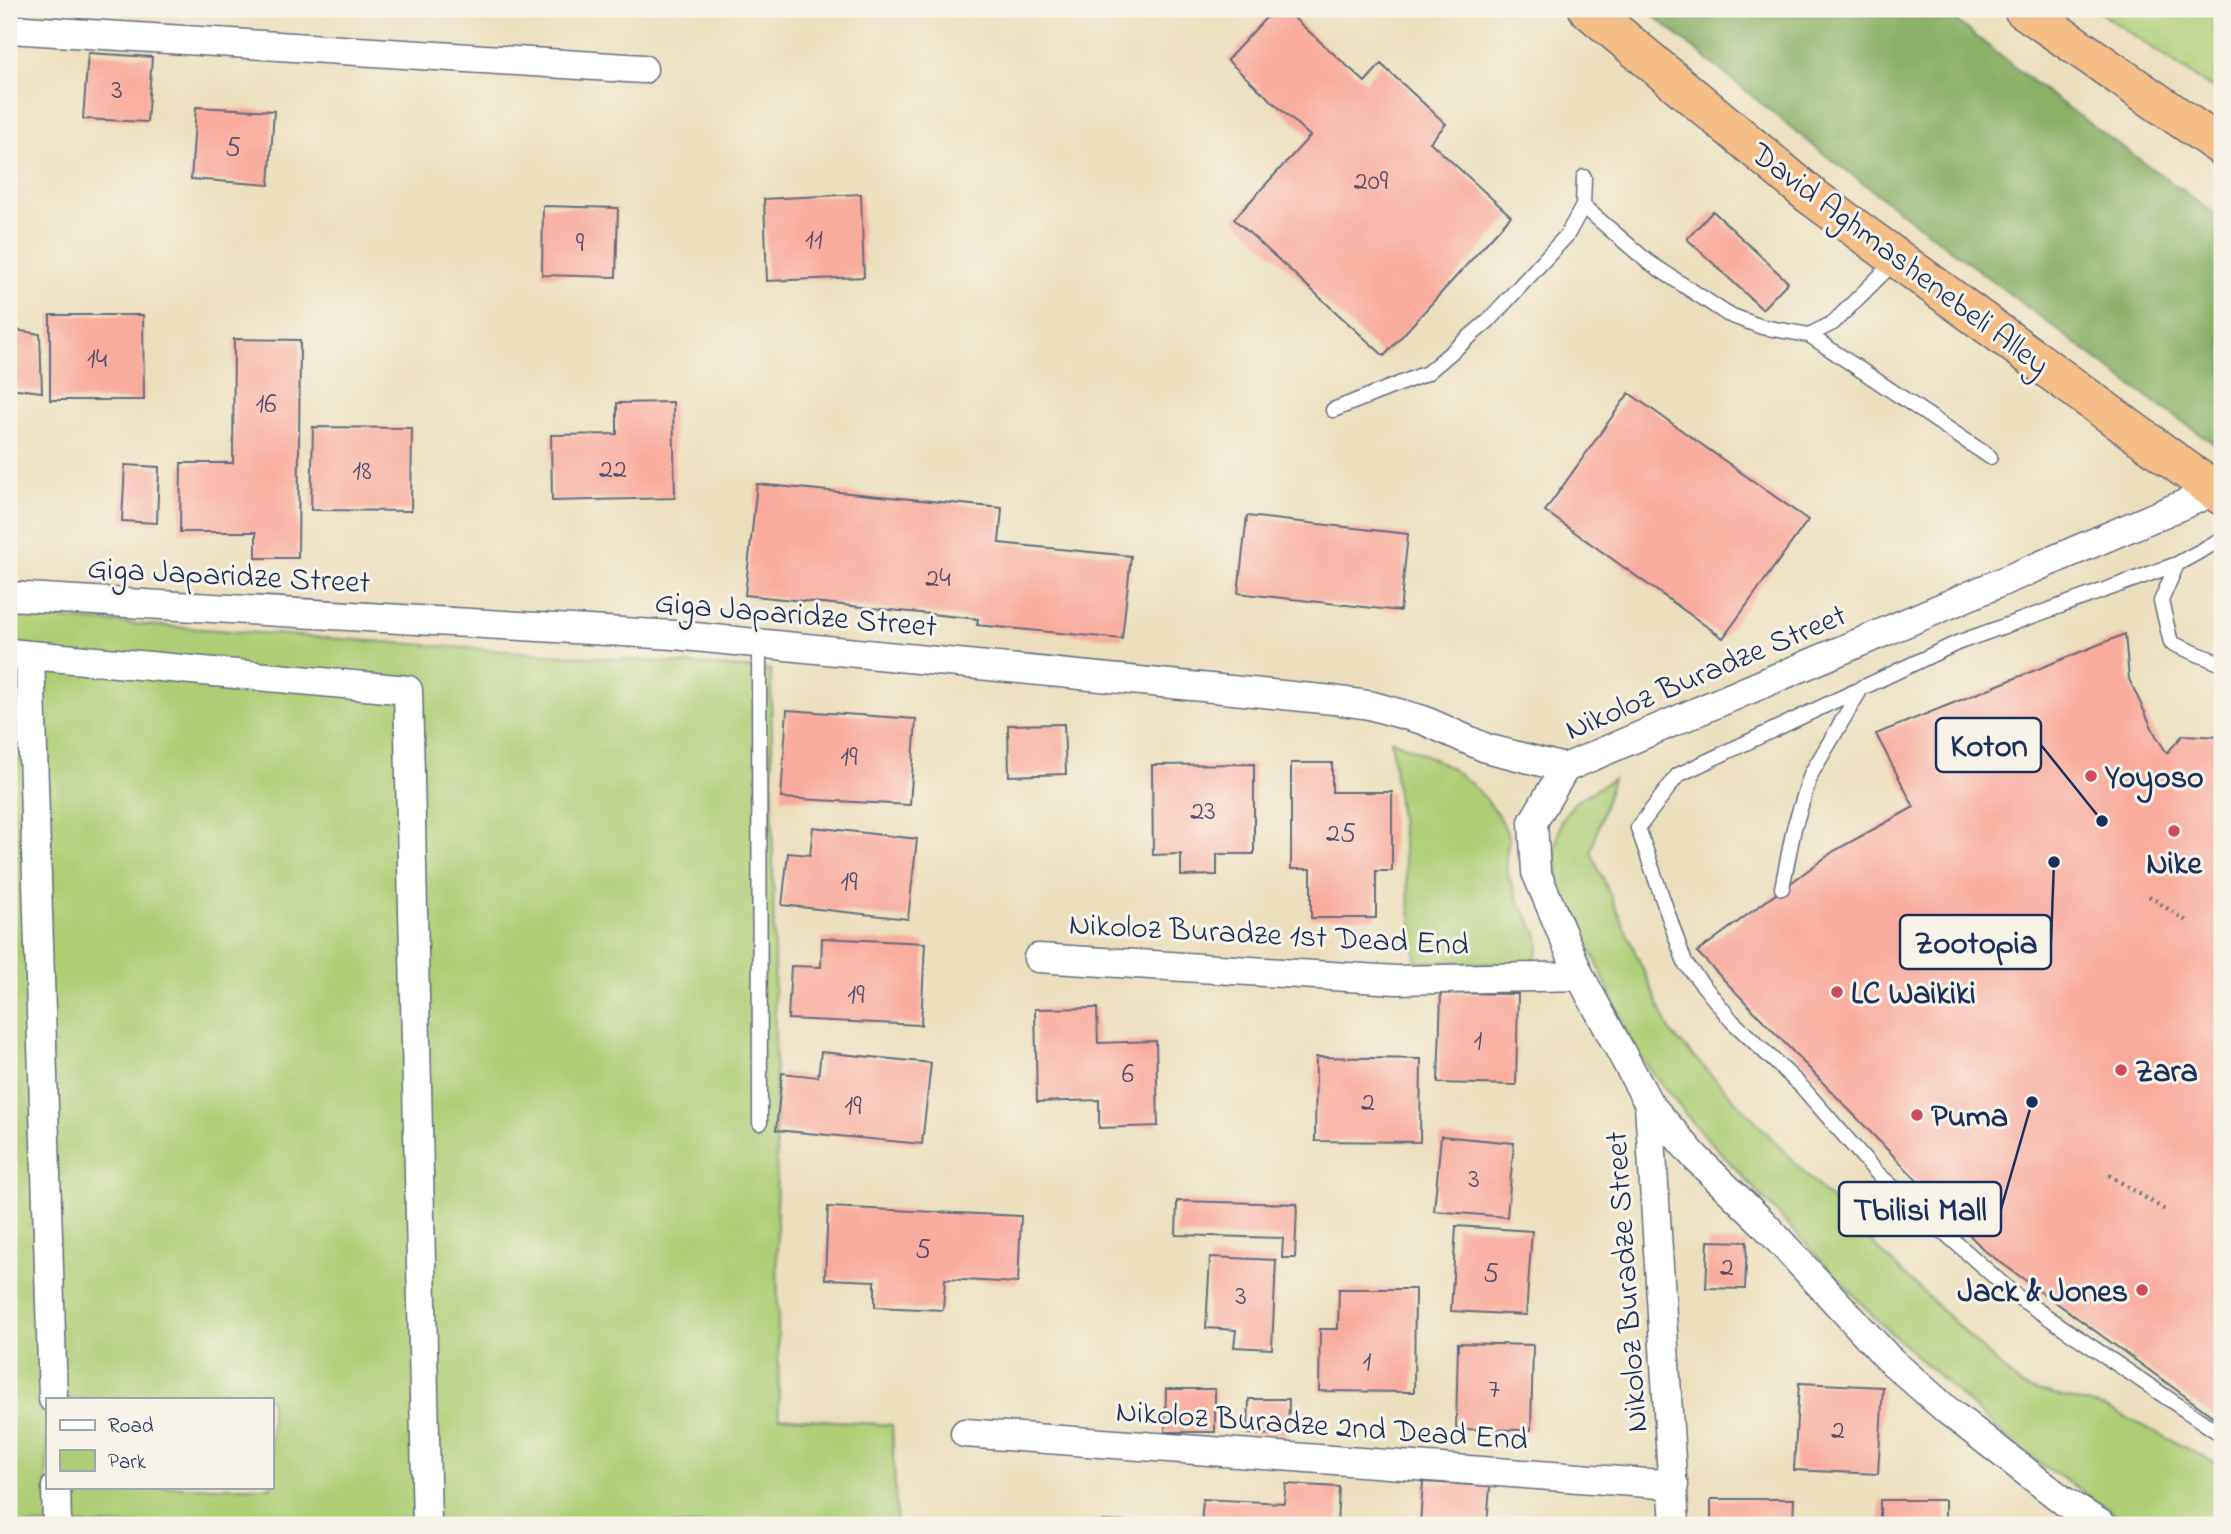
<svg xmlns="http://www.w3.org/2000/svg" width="2231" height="1534" viewBox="0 0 2231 1534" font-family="'Indie Flower',sans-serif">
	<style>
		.green { fill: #afcd74; stroke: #657e69; stroke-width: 2; fill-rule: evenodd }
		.forest { fill: #8bb066; stroke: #537062; stroke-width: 2 }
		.building { fill: #f9ac9e }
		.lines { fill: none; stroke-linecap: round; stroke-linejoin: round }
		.lane-casing { stroke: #646d7f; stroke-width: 17 }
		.street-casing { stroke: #646d7f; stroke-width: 31 }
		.highway-casing { stroke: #646d7f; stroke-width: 41 }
		.path { stroke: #646d7f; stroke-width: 4.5; stroke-dasharray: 2 5; stroke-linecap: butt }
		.lane { stroke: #fff; stroke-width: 14 }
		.street { stroke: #fff; stroke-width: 28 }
		.highway { stroke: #f6be87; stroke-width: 38 }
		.poi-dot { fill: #d1495b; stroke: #f7f3e8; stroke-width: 2.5 }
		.labels { text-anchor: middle; stroke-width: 6; stroke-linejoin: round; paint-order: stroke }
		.number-label { font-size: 28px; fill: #524e6e }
		.street-label { font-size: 32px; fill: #1b2f5e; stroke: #f7f3e8 }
		.poi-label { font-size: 32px; font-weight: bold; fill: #1b2f5e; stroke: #f7f3e8; text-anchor: start }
		.leader { fill: none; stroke: #1b2f5e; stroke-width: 2.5 }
		.callout-dot { fill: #1b2f5e; stroke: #f7f3e8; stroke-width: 2.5 }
		.callout { fill: #f7f3e8; stroke: #1b2f5e; stroke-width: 2.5 }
		.callout-label { font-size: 33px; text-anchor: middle; font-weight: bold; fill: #1b2f5e }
	</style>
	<rect width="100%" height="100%" fill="#f7f3e8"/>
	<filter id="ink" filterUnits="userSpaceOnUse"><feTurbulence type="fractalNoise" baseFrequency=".0143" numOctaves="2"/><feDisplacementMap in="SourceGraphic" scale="14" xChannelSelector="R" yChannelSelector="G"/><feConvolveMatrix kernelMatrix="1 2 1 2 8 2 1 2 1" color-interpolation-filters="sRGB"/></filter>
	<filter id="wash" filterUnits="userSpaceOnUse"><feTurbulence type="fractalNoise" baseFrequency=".00686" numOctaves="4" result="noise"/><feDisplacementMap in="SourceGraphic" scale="28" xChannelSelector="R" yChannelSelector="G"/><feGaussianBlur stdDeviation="1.57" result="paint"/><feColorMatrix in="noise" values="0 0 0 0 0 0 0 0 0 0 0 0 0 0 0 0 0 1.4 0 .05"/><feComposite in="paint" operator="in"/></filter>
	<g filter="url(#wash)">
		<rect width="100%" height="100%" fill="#ecdfbd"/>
		<path class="green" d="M2095,9H2222V95Z
			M9,615L771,670L779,1417L892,1425L897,1525H9ZM47,1399H271V1487H47Z
			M1391,740C1433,757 1466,771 1493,808C1499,816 1506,827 1508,837C1510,843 1506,851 1506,858C1505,871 1513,888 1518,900C1524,916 1546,934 1537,954C1535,958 1528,962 1525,965L1416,961Z
			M1613,779L1591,852L1671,1033L1875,1246L2022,1387L2107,1408L2222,1466V1525H2132L2020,1450L1878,1321L1692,1122L1633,1048L1596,961L1561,891L1555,849L1561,821L1575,802Z"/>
		<path class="forest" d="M1645,9H1942L2038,86L2222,219V449L2140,392L1820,151Z"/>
		<g id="blocks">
			<path class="building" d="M1274,9H1284L1365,82L1381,64L1446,124L1430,142L1511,216L1384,356L1234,219L1310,136L1227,60Z
				M88,53L152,57L147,122L83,119Z
				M196,107L274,111L269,185L191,179Z
				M861,194L864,277L767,281L764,199Z
				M543,206L618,208L616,277L542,275Z
				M1713,211L1788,282L1762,309L1687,239Z
				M50,315H143L144,400H50Z
				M9,329L40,334L42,392L9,388Z
				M234,339L300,340L298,558H256V532H180L181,463H233Z
				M1629,393L1808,520L1723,638L1545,511Z
				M673,402L675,498L552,501L551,435L617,434V403Z
				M313,427L412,428L411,511L311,510Z
				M125,465L159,467L157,523L122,521Z
				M757,484L1002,508L999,543L1131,556L1122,639L977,625L978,619L745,595Z
				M1247,516L1408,534L1400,611L1238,593Z
				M2125,634L2129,679L2156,736L2167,753L2183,735L2222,737V1423L1985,1251L1697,952L1834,851L1914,807L1876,734Z
				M787,710L916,719L910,805L781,798Z
				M1064,724L1066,774L1009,776L1008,725Z
				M1291,763H1332V792H1392V871H1376V918H1311V869H1291Z
				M1254,764V854H1217V875L1181,876V854L1153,855L1152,765Z
				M813,827L917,839L908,919L782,905L788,853L810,855Z
				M822,938L925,943L921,1025L788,1019L791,966L821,967Z
				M1441,993L1518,994L1516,1085L1438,1083Z
				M1097,1008L1098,1043L1156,1041L1158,1126L1099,1128V1100L1037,1102L1035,1009Z
				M821,1052L931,1063L922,1144L776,1130L782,1073L818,1077Z
				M1316,1057L1421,1059L1420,1142L1315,1141Z
				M1441,1136L1514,1143L1507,1217L1434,1211Z
				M1177,1201L1297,1204L1295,1258H1282L1283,1238L1176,1235Z
				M828,1207L1021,1216L1018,1283L945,1279L943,1310L875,1307V1281L825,1279Z
				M1456,1226L1532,1231L1526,1315L1451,1311Z
				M1708,1241L1747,1242L1745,1289L1706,1288Z
				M1210,1257L1276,1260L1272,1349L1234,1347L1236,1330L1206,1328Z
				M1339,1289H1415L1414,1392L1319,1391L1320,1329H1338Z
				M1458,1343L1533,1345L1531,1430L1456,1429Z
				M1799,1383L1883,1387L1878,1474L1794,1470Z
				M1166,1389H1215V1432H1165Z
				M1249,1399H1289L1288,1435L1248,1434Z
				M1423,1482L1490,1486L1487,1525H1420Z
				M1286,1484L1339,1487L1337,1525H1201L1203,1499L1284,1503Z
				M1711,1499H1794L1793,1525H1711Z
				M1880,1500H1945V1525H1880Z
				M1102,1521L1154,1523V1525H1101Z"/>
		</g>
	</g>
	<g filter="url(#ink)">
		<use href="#blocks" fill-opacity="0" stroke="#646d7f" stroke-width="2"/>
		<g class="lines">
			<defs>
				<path id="lane" d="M1583,206L1647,261L1727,314L1762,327L1809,335L1833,323L1895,261
					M1809,335L1990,457
					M1333,410L1427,373L1488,321L1567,235L1583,206L1584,177
					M2222,539L2177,564L1957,643L1678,775L1638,828L1685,963L1732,1021L1801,1086L1876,1172L2015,1295L2222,1435
					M2177,564L2161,601L2171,643L2222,664
					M759,644L760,1123
					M1782,888L1794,828L1811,774L1862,687"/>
				<path id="street" d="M9,29L643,69
					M9,596L674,635L1333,700L1369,705L1423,720L1486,748L1565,768
					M9,653L408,690L427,1525
					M30,655L53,1399
					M1038,958L1396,980L1580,976
					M1649,1104L1696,1158L1762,1222L1888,1358L1948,1411L2065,1502L2102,1525
					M965,1433L1674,1485
					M56,1487L57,1525
					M1675,1525L1649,1104L1580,976L1536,872L1533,822L1565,768L2215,491"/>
				<path id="highway" d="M1588,9L1810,195L2222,496
					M2023,9L2222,147"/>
			</defs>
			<use href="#lane" class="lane-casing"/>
			<use href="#street" class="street-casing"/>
			<use href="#highway" class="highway-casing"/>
			<path class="path" d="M2149,896L2188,922
				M2109,1175L2165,1210"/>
			<use href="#lane" class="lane"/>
			<use href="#street" class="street"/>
			<use href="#highway" class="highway"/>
		</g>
	</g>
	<g class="poi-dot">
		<circle cx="2091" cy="776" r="7"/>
		<circle cx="2174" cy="831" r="7"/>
		<circle cx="1837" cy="992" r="7"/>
		<circle cx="2121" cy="1070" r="7"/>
		<circle cx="1917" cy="1115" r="7"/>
		<circle cx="2142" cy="1290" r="7"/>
	</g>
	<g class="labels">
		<g class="number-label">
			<text x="117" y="98">3</text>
			<text x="233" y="155">5</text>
			<text x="1371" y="189">209</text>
			<text x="814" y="248">11</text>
			<text x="580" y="251">9</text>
			<text x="97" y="367">14</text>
			<text x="266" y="412">16</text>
			<text x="613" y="477">22</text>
			<text x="362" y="479">18</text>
			<text x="938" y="586">24</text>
			<text x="849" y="765">19</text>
			<text x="1203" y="819">23</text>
			<text x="1341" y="841">25</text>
			<text x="849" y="890">19</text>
			<text x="856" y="1003">19</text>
			<text x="1478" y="1049">1</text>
			<text x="1128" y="1082">6</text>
			<text x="1368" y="1110">2</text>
			<text x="853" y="1114">19</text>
			<text x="1474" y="1187">3</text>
			<text x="923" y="1257">5</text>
			<text x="1727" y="1275">2</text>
			<text x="1491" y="1281">5</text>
			<text x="1241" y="1304">3</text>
			<text x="1367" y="1370">1</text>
			<text x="1494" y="1397">7</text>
			<text x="1838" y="1438">2</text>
		</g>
		<g class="street-label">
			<text transform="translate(1901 258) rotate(37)" y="11">David Aghmashenebeli Alley</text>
			<text transform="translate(229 574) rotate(3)" y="11">Giga Japaridze Street</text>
			<text transform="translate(796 613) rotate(5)" y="11">Giga Japaridze Street</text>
			<text transform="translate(1705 671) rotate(-23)" y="11">Nikoloz Buradze Street</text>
			<text transform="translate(1269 933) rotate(3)" y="11">Nikoloz Buradze 1st Dead End</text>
			<text transform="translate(1625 1282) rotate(-94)" y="11">Nikoloz Buradze Street</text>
			<text transform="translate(1322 1424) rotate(4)" y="11">Nikoloz Buradze 2nd Dead End</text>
		</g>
		<g class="poi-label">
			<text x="2105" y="787">Yoyoso</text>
			<text x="2174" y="873" text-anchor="middle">Nike</text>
			<text x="1851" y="1003">LC Waikiki</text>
			<text x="2135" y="1081">Zara</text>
			<text x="1931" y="1126">Puma</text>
			<text x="2128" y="1301" text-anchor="end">Jack &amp; Jones</text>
		</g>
	</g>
	<path class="leader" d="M2102 821L2041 745M2054 862L2051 942M2032 1102L2001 1209"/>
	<g class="callout-dot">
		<circle cx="2102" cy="821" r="7"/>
		<circle cx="2054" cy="862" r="7"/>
		<circle cx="2032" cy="1102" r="7"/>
	</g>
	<g class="callout">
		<rect x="1936" y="718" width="105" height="54" rx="7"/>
		<rect x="1900" y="915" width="151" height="54" rx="7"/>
		<rect x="1839" y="1182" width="162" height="54" rx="7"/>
	</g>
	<g class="callout-label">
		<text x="1989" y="756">Koton</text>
		<text x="1976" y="953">Zootopia</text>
		<text x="1920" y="1220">Tbilisi Mall</text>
	</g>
	<rect width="2231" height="1534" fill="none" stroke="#f7f3e8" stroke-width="35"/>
	<rect x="46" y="1398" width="228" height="91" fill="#f7f3e8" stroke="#9fa5b1" stroke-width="2"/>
	<rect x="60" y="1420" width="35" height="10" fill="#ffffff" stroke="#9fa5b1" stroke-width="2"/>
	<text x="108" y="1432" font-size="21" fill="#1b2f5e">Road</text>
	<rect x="60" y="1450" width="35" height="21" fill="#afcd74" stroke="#9fa5b1" stroke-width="2"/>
	<text x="108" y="1468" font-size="21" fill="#1b2f5e">Park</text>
</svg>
